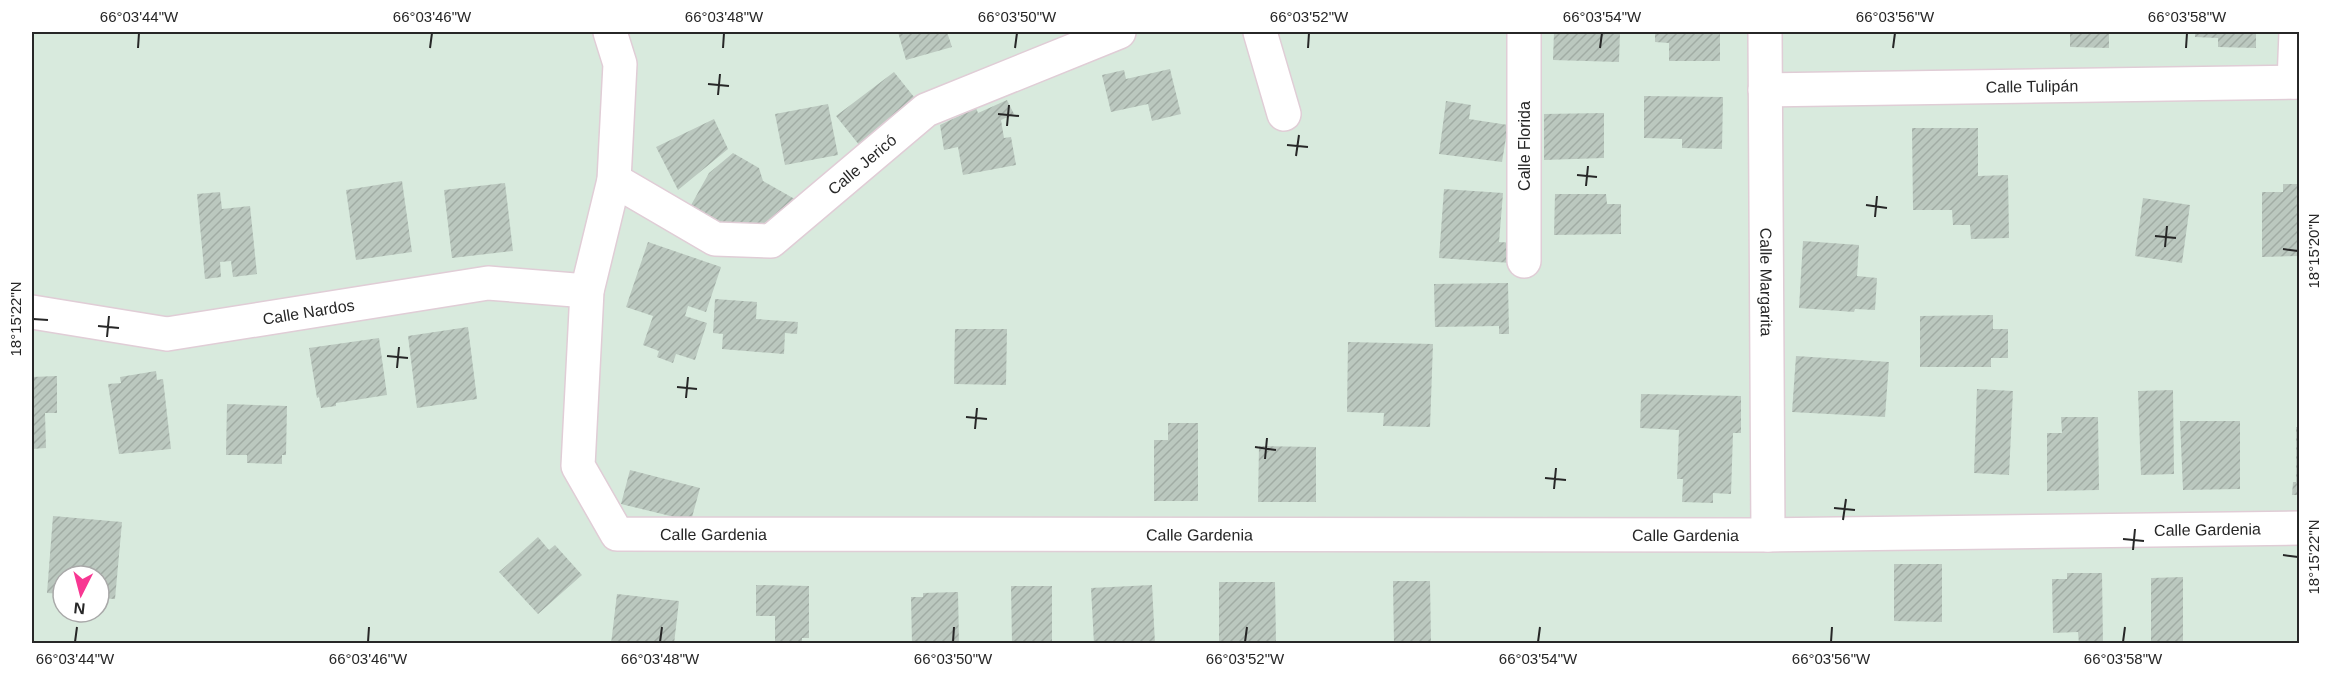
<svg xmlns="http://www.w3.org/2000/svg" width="2331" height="675" viewBox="0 0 2331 675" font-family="Arial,sans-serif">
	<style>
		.building { fill: url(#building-hatch) }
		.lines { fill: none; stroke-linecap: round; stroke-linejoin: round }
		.street-casing { stroke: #e0cdd6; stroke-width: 36 }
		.street { stroke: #fff; stroke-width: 33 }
		.ticks { fill: none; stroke: #272727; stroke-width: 2 }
		.labels { text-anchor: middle; stroke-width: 4.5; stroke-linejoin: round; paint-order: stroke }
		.street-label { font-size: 16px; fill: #272727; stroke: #fff }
		.neatline { fill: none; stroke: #272727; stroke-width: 2 }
		.ticks-label { font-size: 15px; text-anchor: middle; fill: #272727 }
	</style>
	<defs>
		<pattern id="building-hatch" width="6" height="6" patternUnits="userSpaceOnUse" patternTransform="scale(1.5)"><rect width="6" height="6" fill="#bbc8bf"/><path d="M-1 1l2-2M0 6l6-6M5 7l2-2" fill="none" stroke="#a1aca4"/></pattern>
	</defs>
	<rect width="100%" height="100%" fill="#d8eadd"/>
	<path class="building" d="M898,32H947L952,47L906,60Z
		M1554,32H1620L1619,62L1553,60Z
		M1655,32H1720V61H1669V43L1655,42Z
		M2070,32H2109V48L2070,47Z
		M2195,32H2256V48L2218,47V38L2195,37Z
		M1170,69L1181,114L1152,121L1148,104L1111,112L1102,75L1124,70L1126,79Z
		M894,72L918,102L860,146L836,116Z
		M1644,96L1723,97L1722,149L1682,148V139L1644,138Z
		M1007,100L1014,114L1001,120L1004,138L1011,137L1016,165L963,175L958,147L944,150L940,125L976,108L978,113Z
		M1446,101L1471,105L1469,119L1508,125L1502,162L1439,154Z
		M828,104L838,155L785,165L775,114Z
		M1604,113V158L1544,160V114Z
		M714,119L728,149L678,190L656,147Z
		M1912,128H1978V176L2008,175L2009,238L1971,239L1970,225H1953L1952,210H1913Z
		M733,153L759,168L763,181L800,202L772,224L743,237L690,207L709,173Z
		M402,181L412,252L356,260L346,190Z
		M505,183L513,251L452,258L444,190Z
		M2283,184H2300V256L2262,257V192H2283Z
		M1444,189L1503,193L1499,242L1513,243L1511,263L1439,258Z
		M220,192L222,209L250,206L257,274L233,277L231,261L220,262L221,277L205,279L197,194Z
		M1555,194H1606L1607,204H1621V234L1554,235Z
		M2143,198L2190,205L2182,263L2135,256Z
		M1803,241L1859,245L1857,276L1877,278L1875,310L1855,309L1854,312L1799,308Z
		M648,242L721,267L706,312L688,306L685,316L707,323L695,360L676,354L673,363L657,357L659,351L643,345L653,316L626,307Z
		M1508,283L1509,334H1499V326L1435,327L1434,284Z
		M715,299L757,302L756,319L798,322L797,334L785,333L784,354L722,349L723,334L713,333Z
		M1993,315V329H2008V358H1991V367H1920V316Z
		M468,327L477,399L417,408L408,336Z
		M955,329H1007L1006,385L954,384Z
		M379,338L387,395L336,403V406L321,408L319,397L317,398L309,348Z
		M1348,342L1433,344L1430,427L1383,426L1384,413L1347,412Z
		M1796,356L1889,362L1885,417L1792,412Z
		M156,371L157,380L163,379L171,449L119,454L108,384L121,383L120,377Z
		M57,376V413H45L46,448L32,449V377Z
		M1977,389L2013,391L2009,475L1974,473Z
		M2173,390L2174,474L2141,475L2138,391Z
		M1641,394L1741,396V433H1733L1731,494L1713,493V503L1682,502L1683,479H1677L1679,430L1640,428Z
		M227,404L287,406L286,455H282V464L247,463V455H226Z
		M2061,417H2098L2099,490L2047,491V433H2062Z
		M2180,421H2240V489L2183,490Z
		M1168,423H1198V501H1154V440H1168Z
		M2296,427H2300V495H2292L2293,482H2296Z
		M1259,446L1316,447V502H1258Z
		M630,470L700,488L691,521L621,504Z
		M53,516L122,522L115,599L99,598V576H63V594L47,593Z
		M538,537L549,550L555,545L582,575L538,614L499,572Z
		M1894,564H1942V622L1894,621Z
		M2067,573H2102L2103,644H2079L2078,632L2053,633L2052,579H2067Z
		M2183,577V644H2151V578Z
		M1393,581H1430L1431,644H1394Z
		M1219,582H1275L1276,644L1219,643Z
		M756,585L809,586V638H802V644H775V616H756Z
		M1152,585L1155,644H1094L1091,588Z
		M1011,586H1052V644H1012Z
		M958,592L959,644H912L911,597H923V593Z
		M617,594L679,601L674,644H611Z"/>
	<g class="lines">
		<defs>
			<g id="street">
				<path id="s1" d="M610,32L620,64L614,180L587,291L578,466L617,534L1768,535L2300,528"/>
				<path d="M1260,32L1284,114"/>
				<path d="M1524,32V261"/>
				<path id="s2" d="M1765,32L1768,535"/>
				<path d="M2294,82L2296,32"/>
				<path id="s3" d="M1765,90L2300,82"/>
				<path id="s4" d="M614,180L715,239L771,241L926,110L1119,32"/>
				<path id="s5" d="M32,312L167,334L488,283L587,291"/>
			</g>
		</defs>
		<use href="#street" class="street-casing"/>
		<use href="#street" class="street"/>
	</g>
	<path class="ticks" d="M138,48L139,33M430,48L432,33M723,48L724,33M1015,48L1017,33M1308,48L1309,33M1600,48L1602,33M1893,48L1895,33M2186,48L2187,33M708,84L729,86M718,95L720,74M998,114L1019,116M1007,126L1009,105M1287,145L1308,147M1296,156L1299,135M1577,175L1597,177M1586,186L1588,166M1866,205L1887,208M1875,217L1877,196M2155,236L2176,238M2165,247L2167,226M2283,249L2298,251M33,319L48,320M98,326L119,328M107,337L109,316M387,356L408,358M397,368L399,347M677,387L697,389M686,398L688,377M966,417L987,419M975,429L977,408M1255,447L1276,450M1265,459L1267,438M1545,478L1566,480M1554,489L1556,468M1834,508L1855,510M1843,520L1846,499M2123,539L2144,541M2133,550L2135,529M2283,555L2298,557M75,642L77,627M368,642L369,627M660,642L662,627M953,642L954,627M1245,642L1247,627M1538,642L1540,627M1831,642L1832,627M2123,642L2125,627"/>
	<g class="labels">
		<g class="street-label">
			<text dy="6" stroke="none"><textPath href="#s3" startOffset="267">Calle Tulipán</textPath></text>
			<text transform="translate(1524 146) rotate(-90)" y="6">Calle Florida</text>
			<text dy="6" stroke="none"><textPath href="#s4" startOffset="292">Calle Jericó</textPath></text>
			<text dy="6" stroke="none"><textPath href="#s2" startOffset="250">Calle Margarita</textPath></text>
			<text dy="6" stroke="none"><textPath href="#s5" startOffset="280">Calle Nardos</textPath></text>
			<text dy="6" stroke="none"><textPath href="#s1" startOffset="2108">Calle Gardenia</textPath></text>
			<text dy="6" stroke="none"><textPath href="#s1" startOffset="614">Calle Gardenia</textPath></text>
			<text dy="6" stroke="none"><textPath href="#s1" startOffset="1100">Calle Gardenia</textPath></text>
			<text dy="6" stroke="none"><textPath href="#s1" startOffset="1586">Calle Gardenia</textPath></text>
		</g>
	</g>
	<rect width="2331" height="675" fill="none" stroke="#ffffff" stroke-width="66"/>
	<g transform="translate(81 594) rotate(186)"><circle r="28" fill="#ffffff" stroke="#a9a9a9" stroke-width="1.5"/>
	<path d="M0-4.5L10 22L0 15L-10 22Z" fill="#f83792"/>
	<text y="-9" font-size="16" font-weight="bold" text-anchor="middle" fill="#272727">N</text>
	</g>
	<rect x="33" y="33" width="2265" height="609" class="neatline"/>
	<g class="ticks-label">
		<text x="139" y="22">66°03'44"W</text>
		<text x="432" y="22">66°03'46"W</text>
		<text x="724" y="22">66°03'48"W</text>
		<text x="1017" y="22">66°03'50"W</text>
		<text x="1309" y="22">66°03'52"W</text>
		<text x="1602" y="22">66°03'54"W</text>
		<text x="1895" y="22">66°03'56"W</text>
		<text x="2187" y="22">66°03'58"W</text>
		<text transform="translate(2314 251) rotate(-90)" y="5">18°15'20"N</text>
		<text transform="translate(16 319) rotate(-90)" y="5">18°15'22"N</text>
		<text transform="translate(2314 557) rotate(-90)" y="5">18°15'22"N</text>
		<text x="75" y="664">66°03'44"W</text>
		<text x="368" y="664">66°03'46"W</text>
		<text x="660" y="664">66°03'48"W</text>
		<text x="953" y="664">66°03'50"W</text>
		<text x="1245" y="664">66°03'52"W</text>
		<text x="1538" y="664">66°03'54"W</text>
		<text x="1831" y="664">66°03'56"W</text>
		<text x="2123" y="664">66°03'58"W</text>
	</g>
</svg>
